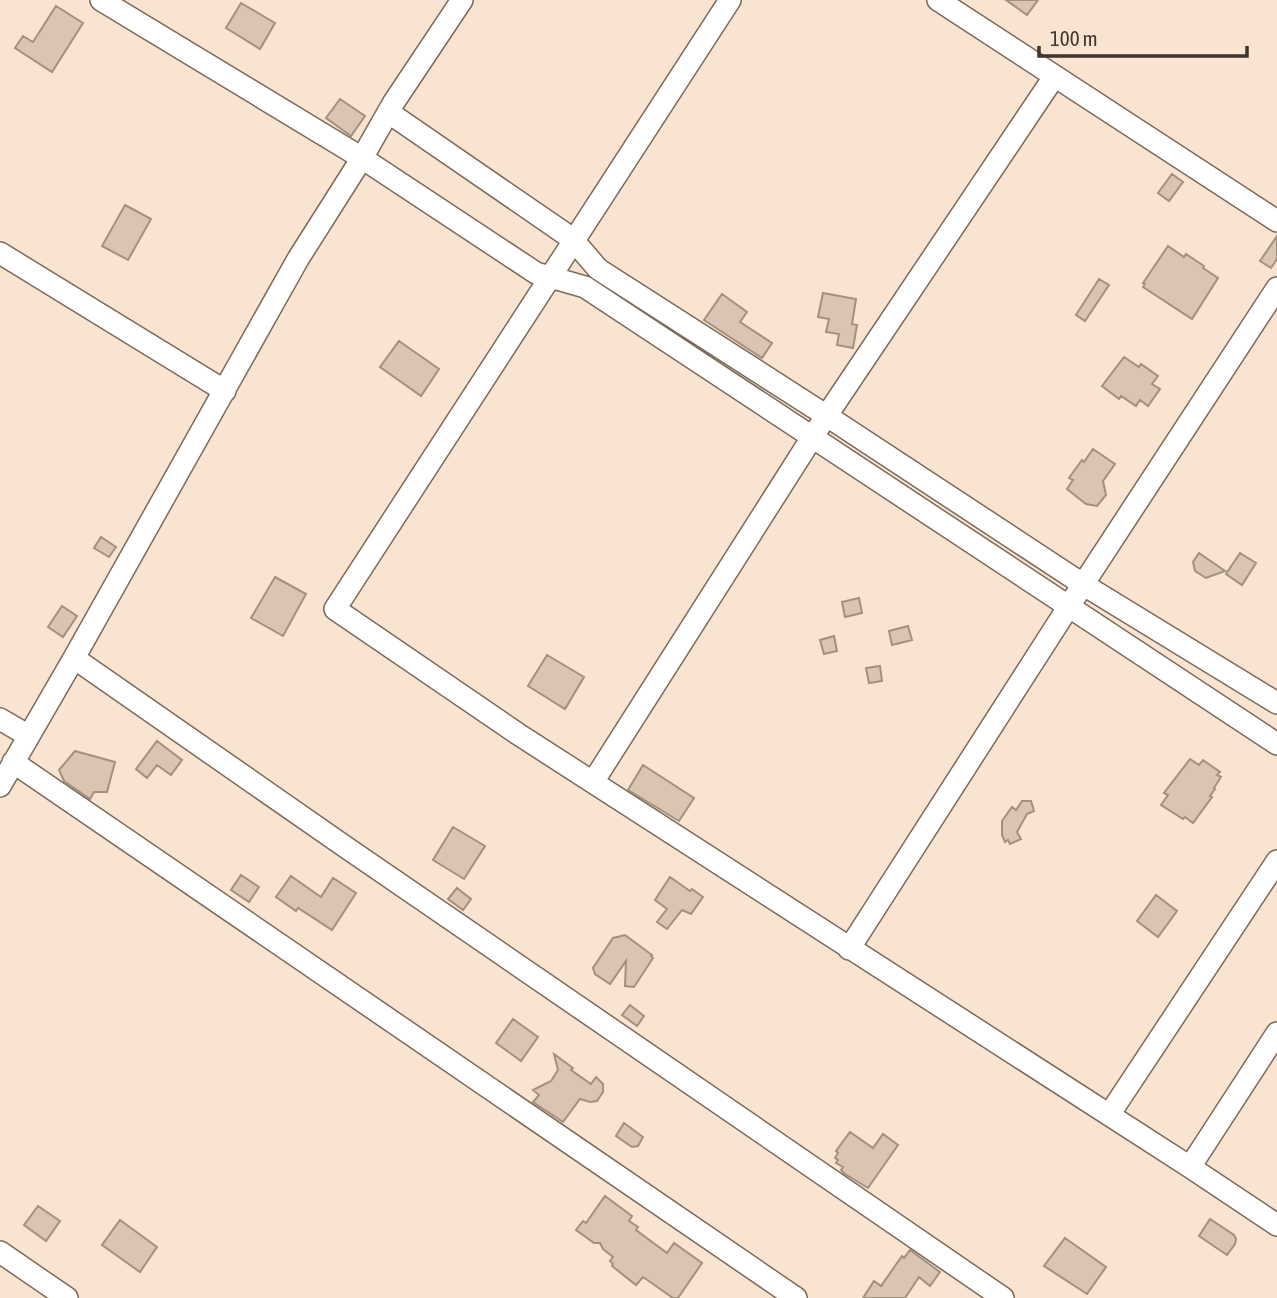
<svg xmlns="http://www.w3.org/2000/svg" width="1277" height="1298" viewBox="0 0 1277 1298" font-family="'Asap Condensed',sans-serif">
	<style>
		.building { fill: #dac5b4; stroke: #a4907f; stroke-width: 2 }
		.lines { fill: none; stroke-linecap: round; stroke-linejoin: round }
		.minor-casing { stroke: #7c6a59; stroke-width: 24 }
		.minor { stroke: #fff; stroke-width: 21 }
	</style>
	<rect width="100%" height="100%" fill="#f9e3d1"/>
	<path class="building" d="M1006,0H1038L1027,15Z
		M241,3L275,23L260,49L226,28Z
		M56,6L83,23L52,72L15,48L23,36L33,42Z
		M340,99L365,116L351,136L326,118Z
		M1172,174L1183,182L1169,201L1158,193Z
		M125,205L151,219L128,260L102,246Z
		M1277,236V259L1271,268L1260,261Z
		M1168,246L1184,257L1186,254L1204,266L1203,268L1218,278L1192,319L1143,287L1145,284L1143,283Z
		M1099,279L1109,285L1085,321L1076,315Z
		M823,293L856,299L852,324L857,325L853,348L837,345L839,334L826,332L829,319L818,317Z
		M722,294L747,312L740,322L772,343L762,358L704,320Z
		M399,341L439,369L421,396L380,367Z
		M1124,357L1139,367L1141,364L1158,376L1152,384L1160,389L1148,406L1140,400L1136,406L1121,396L1119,399L1102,386Z
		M1093,449L1115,464L1103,481L1106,495L1097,506L1086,504L1067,489L1073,480L1069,478L1082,460L1084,462Z
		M101,537L116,547L109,557L94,548Z
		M1199,553L1225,571L1206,578L1195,571L1193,562Z
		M1240,553L1256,563L1242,585L1226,574Z
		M275,577L306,594L283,636L251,618Z
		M859,598L862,613L845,617L842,602Z
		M62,606L77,616L63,637L48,627Z
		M908,626L912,640L892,645L889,631Z
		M834,636L837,651L824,654L820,640Z
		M547,655L584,677L565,709L528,686Z
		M880,666L882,681L869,683L866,668Z
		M157,741L182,760L171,775L157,765L147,778L136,769Z
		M75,751L115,762L107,792H94L90,799L64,781L59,770Z
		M1190,759L1199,765L1203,760L1220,772L1217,775L1221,777L1214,788L1215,789L1210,796L1212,797L1193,823L1185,817L1183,819L1161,805L1168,795L1164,793Z
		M643,765L694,798L679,821L628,790Z
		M1022,801H1031L1034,811L1027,814L1017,832L1021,839L1010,844L1008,840L1005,842L1002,835V821L1012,807L1016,810Z
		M453,827L485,846L464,879L433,860Z
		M241,875L259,887L249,902L231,890Z
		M291,876L321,897L333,878L356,893L332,930L298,908L296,911L276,897Z
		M670,877L690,891L692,889L703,897L691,914L682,910L667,929L657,922L667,909L655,900Z
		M457,888L471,899L463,910L448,899Z
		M1156,895L1177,911L1158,937L1137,921Z
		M625,935L652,955L651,956L653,958L634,987L625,986L626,961L610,984L595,974L593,968L613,938Z
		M630,1005L644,1016L637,1026L622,1015Z
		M513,1019L538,1037L521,1061L496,1043Z
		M554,1054L573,1068L571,1070L591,1084L596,1077L603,1084V1092L597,1101L590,1102L580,1099L563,1122L533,1102L539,1095L533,1090L551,1081L558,1070Z
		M624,1123L643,1137L638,1146L632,1147L616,1136Z
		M850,1132L873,1148L883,1134L898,1145L868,1188L845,1174L841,1170L843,1167L836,1163L838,1160L835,1158L838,1153L836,1151Z
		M605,1196L632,1216L629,1221L638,1227L636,1230L667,1253L674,1243L702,1263L678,1298H673L643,1277L636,1285L612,1266L613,1264L610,1261L613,1257L603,1249L600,1243H594L576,1230L583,1221L586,1223Z
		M38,1206L60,1221L46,1241L24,1225Z
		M1210,1219L1234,1235L1236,1239L1235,1244L1227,1255L1199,1236Z
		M120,1220L157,1247L140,1272L102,1245Z
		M1065,1238L1106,1267L1087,1294L1044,1266Z
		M910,1250L940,1272L930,1286L919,1277L905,1298H863L874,1281L881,1286L902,1256L904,1258Z"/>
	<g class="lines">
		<defs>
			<path id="minor" d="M101,0L362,158L536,273L585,287L1277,744
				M730,0L335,609L518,734L1190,1167L1277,1225
				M938,0L1277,221
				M388,112L564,233L574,241L598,269L827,416L1084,585L1277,703
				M0,253L225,391
				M74,658L347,848L1003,1298
				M0,719L29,736
				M13,762L796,1298
				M593,782L813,436L1054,77
				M0,786L74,658L298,259L362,158L394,102L462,0
				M849,949L1069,606L1277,288
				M1109,1115L1277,861
				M1190,1167L1277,1033
				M0,1252L67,1298"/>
		</defs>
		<use href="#minor" class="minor-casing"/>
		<use href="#minor" class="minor"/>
	</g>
	<path d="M1039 46v10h208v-10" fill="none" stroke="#3d352e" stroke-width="3.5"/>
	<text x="1050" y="46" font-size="21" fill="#3d352e" stroke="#f9e3d1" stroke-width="5" paint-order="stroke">100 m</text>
</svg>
